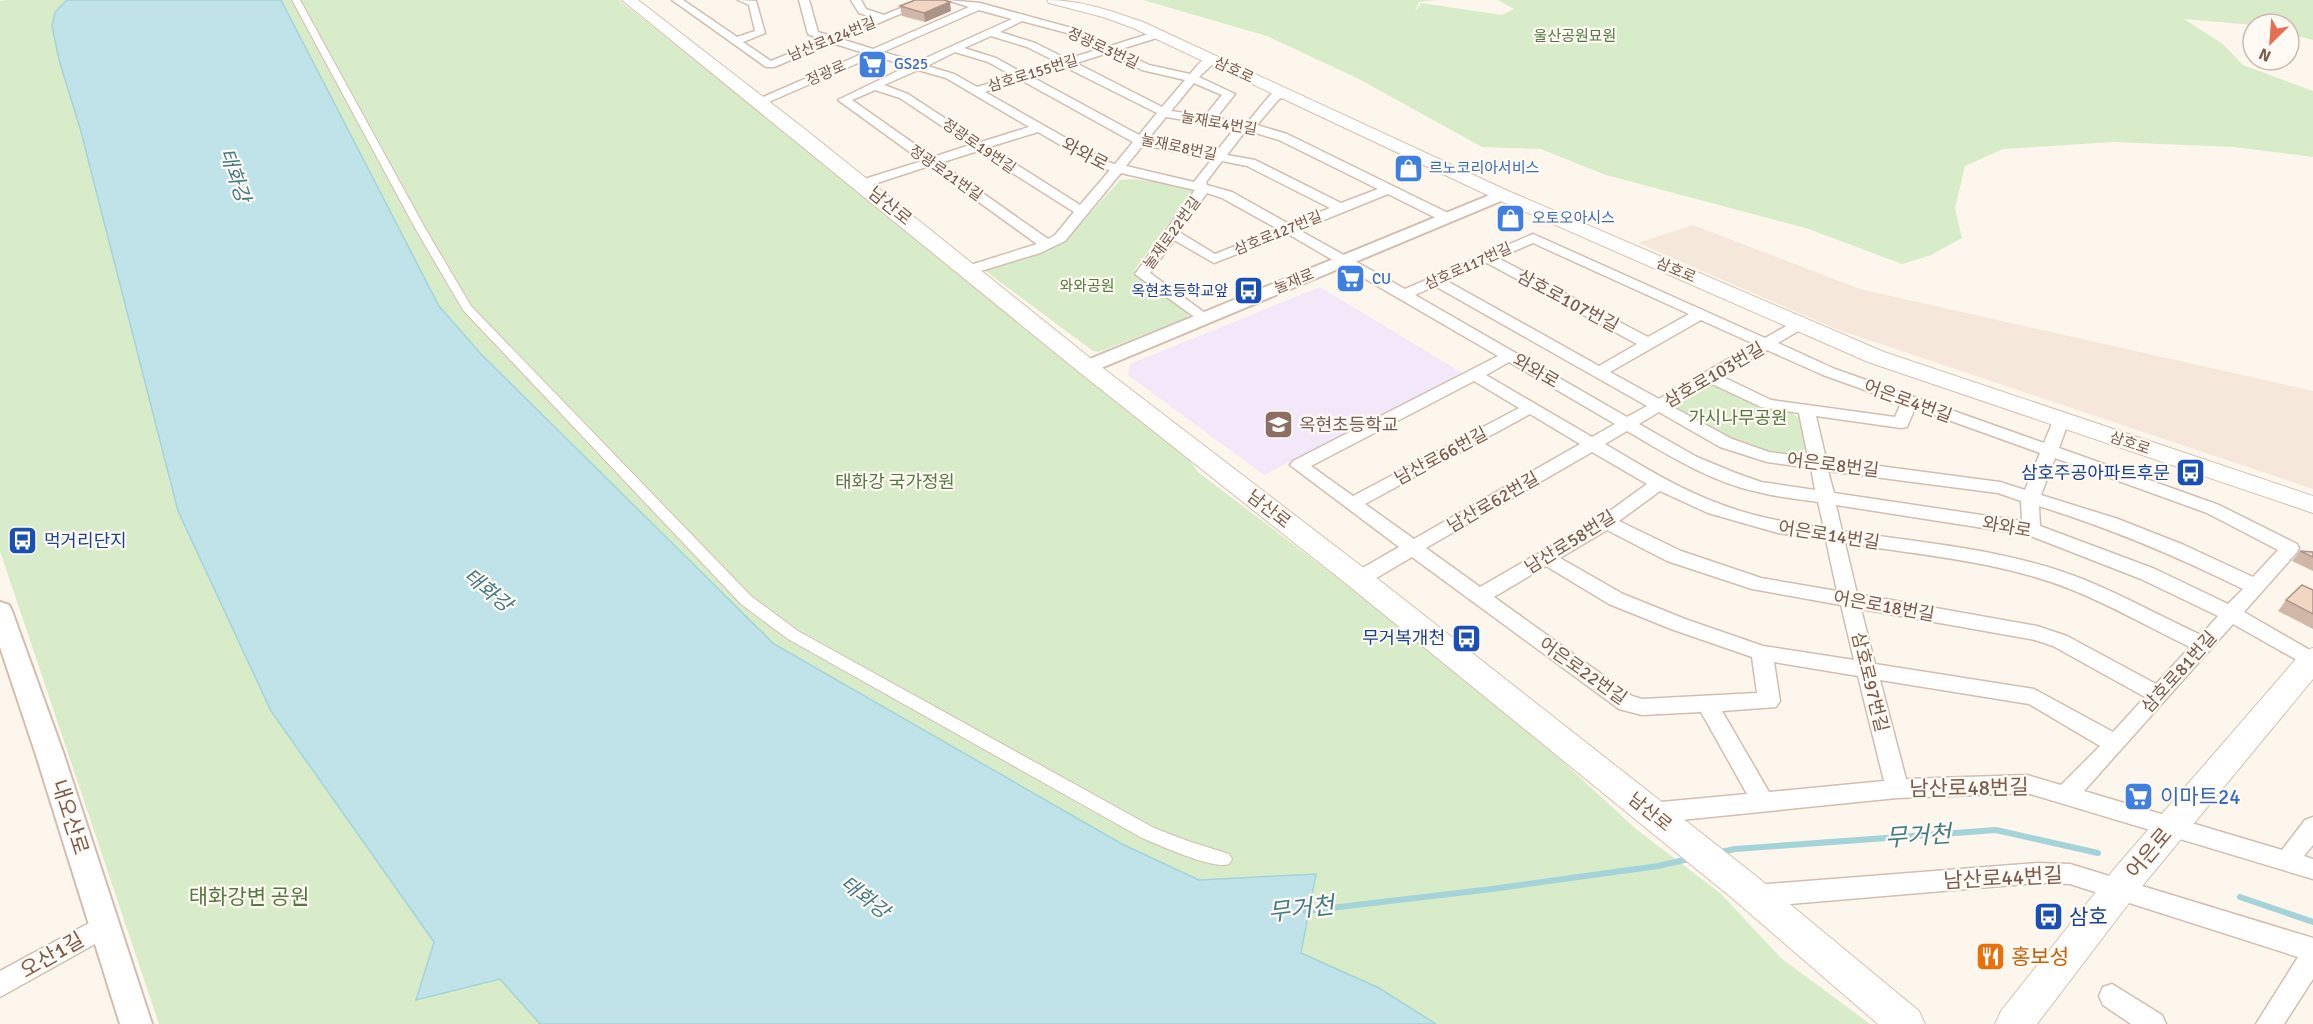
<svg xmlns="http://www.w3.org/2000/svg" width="2313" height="1024" viewBox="0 0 2313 1024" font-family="Signika,'Noto Sans KR',sans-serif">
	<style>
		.residential { fill: #f5e8da }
		.education { fill: #f3e8fa }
		.green { fill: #d8ecc9 }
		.water { fill: #bfe3e8; stroke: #a5d3da; stroke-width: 1.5 }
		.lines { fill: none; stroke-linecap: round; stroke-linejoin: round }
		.stream { stroke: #a5d3da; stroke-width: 6 }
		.pedestrian-casing { stroke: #d1beb0; stroke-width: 2 }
		.minor-casing { stroke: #d1beb0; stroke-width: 3 }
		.tertiary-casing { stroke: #d1beb0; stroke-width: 4 }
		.secondary-casing { stroke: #d6c0b0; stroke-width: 2 }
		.pedestrian { fill: #fff; fill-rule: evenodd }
		.minor { fill: #fff; fill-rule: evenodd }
		.tertiary { fill: #fff; fill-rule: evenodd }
		.secondary { fill: #fff; fill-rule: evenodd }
		.wall { fill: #d1b7a8 }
		.shaded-wall { fill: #aa9588 }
		.building { fill: #f3d5c3; stroke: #aa9588; stroke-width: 1.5 }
		.labels { text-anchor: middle; stroke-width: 4.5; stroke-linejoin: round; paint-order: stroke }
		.far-park-label { font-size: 15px; fill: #537a41; stroke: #fffaf3 }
		.far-street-label { font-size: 15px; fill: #7a5c4d; stroke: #fffaf3 }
		.far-shop-label { font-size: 15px; fill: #366cbe; stroke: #fffaf3; text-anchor: start }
		.far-transit-label { font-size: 15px; fill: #164399; stroke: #fffaf3; text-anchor: end }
		.street-label { font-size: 18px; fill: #7a5c4d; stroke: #fffaf3 }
		.park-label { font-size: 18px; fill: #537a41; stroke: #fffaf3 }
		.education-label { font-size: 18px; fill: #785e54; stroke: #fffaf3; text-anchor: start }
		.transit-label { font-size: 18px; fill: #164399; stroke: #fffaf3; text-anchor: end }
		.water-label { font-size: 20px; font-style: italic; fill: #437c86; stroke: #fffaf3 }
		.near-street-label { font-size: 21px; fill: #7a5c4d; stroke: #fffaf3 }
		.near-shop-label { font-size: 21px; fill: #366cbe; stroke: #fffaf3; text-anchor: start }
		.near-park-label { font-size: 21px; fill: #537a41; stroke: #fffaf3 }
		.near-transit-label { font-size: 21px; fill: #164399; stroke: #fffaf3; text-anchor: start }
		.near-food-label { font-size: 21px; fill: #c56008; stroke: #fffaf3; text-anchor: start }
		.near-water-label { font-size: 24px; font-style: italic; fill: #437c86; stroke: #fffaf3 }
	</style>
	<rect width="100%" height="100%" fill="#fdf6ec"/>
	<path class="residential" d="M1693,225L1860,289L2313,391V489L1836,329L1638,243Z"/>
	<path class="education" d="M1320,287L1462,373L1264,475L1128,375L1130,364Z"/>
	<path class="green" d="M7,0H67L55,12L52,26L59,60L80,128L178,511L271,711L434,942L500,979L540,1024H159L0,551V1Z
		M281,0H619L981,288C1045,350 1116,401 1186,455L1198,472L1370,603L1560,759L1636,829L1720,893L1781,958L1870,1024H1436L1379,988L1301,953L1316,874L1199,881L1122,844L774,644L616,494L481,354L439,306Z
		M1143,0H1437L1419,2L1415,12L1421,3L1502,15L1514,9L1498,0H2313V40L2289,34V24L2253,25L2184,19L2223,44L2243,65L2313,91V157L2234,147L2113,142L2003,149L1965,166L1955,208L1962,238L1931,255L1902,264L1809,229L1606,175L1541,149L1482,147L1359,79L1267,36Z
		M1134,179L1191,187L1193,191L1135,269L1137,275L1190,313L1186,318L1099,352L1093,351L984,270L1052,249L1066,240L1120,180Z
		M1710,385H1721L1771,409L1790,412L1799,418L1807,447L1801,454L1764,450L1731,439L1679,411L1675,405Z"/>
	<path class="water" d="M67,0H281L439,306L481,354L774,644L1122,844L1199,880L1316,874L1301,953L1379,988L1436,1024H540L500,979L416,1000L434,942L271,711L178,511L80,128L59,60L52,26L55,12Z"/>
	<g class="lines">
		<path class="stream" d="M1721,852L1735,849L1996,830L2098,853
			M2240,897L2313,922
			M1305,911L1492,889L1658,866L1689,859"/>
		<defs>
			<path id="pedestrian" d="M292,0H300L425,228L471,306L751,596L798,631L1154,828L1188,841L1229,854L1232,859L1229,864C1213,870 1159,845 1142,838L788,639L741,604L463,310L415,228Z"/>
			<path id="minor" d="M672,0H683L737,37L755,31L749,5L738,0L756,1L765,33L743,42L771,61L822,40L808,34L799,0H809L818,32L831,36L875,18L859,13L851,0H861L866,9L884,15L920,0H933L841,39L873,49L969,7L947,0L980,3L1075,29L1110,46L1155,32H1163V36L1118,50L1149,65L1190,74C1197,66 1204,55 1216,57V61L1199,77L1235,94L1216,118L1247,123L1271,94L1289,92V96L1279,99L1257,125L1287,134L1452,215L1454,218L1452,221H1442L1388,194L1299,230L1405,289L1533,234L1765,338L1795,321H1805L1807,324L1805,327L1778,343L1835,369L2044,443L2055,416H2067L2069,420L2059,448L2219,505L2297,544L2299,548L2297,552L2244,612L2313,652V669L2233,624L2084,791L2282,850L2305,820L2313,817V845L2304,856L2313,859V879L2027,793L1897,798L1651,823L1643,820L1640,813L1643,806L1651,803L1747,794L1701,712L1642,715L1619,709L1412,557L1366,584L1359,586L1352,584L1349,579L1352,574L1399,547L1290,465L1293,461L1498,356L1288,234L1214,263L1174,240L1150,273L1212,318L1205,322L1200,321L1135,274L1195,190L1121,173L1065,241L1040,253L974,273H964L962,270L964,267L1037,244L929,166L862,188L856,184L858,181L922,161L838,100L908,66L874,56L762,105H754V101L864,53L832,43L774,67H766ZM979,10L1012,19L917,62L883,52ZM1022,21L1067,33L1100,49L1067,59L1035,43L1000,32ZM991,36L1027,47L1057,62L1023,73L996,58L964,48ZM955,52L988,62L1013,76L977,87L954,74L927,66ZM1108,53L1142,70L1185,80L1162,107L1076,63ZM1065,67L1157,113L1139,135L1032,77ZM918,70L946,78L1029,127L981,142L908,94L884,85ZM1021,80L1133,142L1115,164L1108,162L985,92ZM1194,83L1222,95L1205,116L1171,111ZM875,90L900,98L970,145L933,157L852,100ZM1166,117L1235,128L1216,152L1148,139ZM1246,130L1279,140L1378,189L1341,203L1255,160L1227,155ZM1038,132L1100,168L1110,170L1080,205L989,147ZM1143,145L1212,159L1194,182L1126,166ZM978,151L1074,212L1055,235L1048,239L940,163ZM1222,161L1247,166L1330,208L1289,224L1232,192L1207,185L1206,182ZM1207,193L1222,198L1278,229L1215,254L1179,232ZM1533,243L1689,314L1648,337L1498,258ZM1487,263L1637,344L1599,366L1447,281ZM1435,286L1647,406L1627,417L1415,295ZM1701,320L1754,344L1659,399L1610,372ZM1767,350L1823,375L1901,403L1895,417L1771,400L1721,376ZM1509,362L1615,424L1592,437L1486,375ZM1474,381L1519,408L1353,496L1311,466ZM1710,383L1761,407L1799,413L1808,457L1769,452L1732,439L1671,406ZM1915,408L2040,453L2025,490L2000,482L1826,459L1816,416L1901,428L1907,427ZM1659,412L1720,447L1767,462L1811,468L1815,490L1761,482L1733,472L1697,457L1639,424ZM1530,414L1580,444L1414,539L1365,504ZM1627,431C1668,455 1711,482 1758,492C1777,497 1798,499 1818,502L1824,528C1789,523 1753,517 1720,504C1679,489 1642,466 1605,444ZM1592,452L1647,484L1600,518L1480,587L1426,548ZM2055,458L2207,513L2278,550L2253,577L2184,545L2118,519L2041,495ZM1828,471L1998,493L2021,501L2022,521L1834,493ZM1660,491L1708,513L1778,533L1826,540L1837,591L1761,578L1681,551L1619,521ZM1836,505L2028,535L2141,579L2218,616L2201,635C2162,617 2124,596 2085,580C2009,549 1923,543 1842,531ZM2039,506C2112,529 2174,555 2243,589L2228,604L2155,569L2040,526ZM1607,530L1667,561L1752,589L1841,605L1854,660L1763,646L1685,619L1623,594L1560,558ZM1845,543C1920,555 2000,561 2070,589C2111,605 2150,628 2190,647L2156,684L2067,636L2037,626L1857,594ZM1546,566L1609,604L1671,629L1752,657L1757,693L1642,699L1632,696L1494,597ZM1861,609L2035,640L2053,646L2145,697L2113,732L2034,689L1875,664ZM1774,662L1858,676L1884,781L1769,792L1722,711L1776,707L1780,701ZM1880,680L2029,704L2100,746L2061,785L2027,775L1906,779Z
				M2037,863L2070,864L2313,938V979L2284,1024H2256L2298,957L2070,884L2037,883L1754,907L1745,904L1742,896L1745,888L1754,885Z
				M104,915L113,918L116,926L113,934L0,997V971Z
				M2112,984L2162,1015L2166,1024H2131L2103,1005L2099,996L2103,987Z"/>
			<path id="tertiary" d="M1502,190L1510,195L1508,198L1094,371H1080L1077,367L1080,363Z
				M0,602L9,605L12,611L64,755L152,1024H120L36,755L0,647Z"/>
			<path id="secondary" d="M622,0H638L806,130L1095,362L1369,572L1756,876L1919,1011L1925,1024H1878L1732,898L1349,586L1079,372Z
				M1047,0C1081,0 1112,11 1143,22L1508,191L1884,352L2313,496V513L1868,362L1496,199L1133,28L1103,17L1049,3Z
				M2313,648V679L2139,890L2037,1024H1995L2001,1011L2115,868L2303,651Z"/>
		</defs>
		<use href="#pedestrian" class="pedestrian-casing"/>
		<use href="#minor" class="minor-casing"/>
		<use href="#tertiary" class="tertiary-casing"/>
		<use href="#secondary" class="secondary-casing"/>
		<use href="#pedestrian" class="pedestrian"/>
		<use href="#minor" class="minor"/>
		<use href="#tertiary" class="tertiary"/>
		<use href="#secondary" class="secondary"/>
	</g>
	<path class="wall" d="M900,6L951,11L925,22L902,16Z
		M2300,551L2313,552V571L2292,561Z
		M2313,590V629L2278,611L2286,600Z"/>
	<path class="shaded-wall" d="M950,2L951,11L925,22L924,13Z"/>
	<path class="building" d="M915,0H944L950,2L924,13L900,6Z
		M2300,551L2313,552V557Z
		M2302,585L2313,590V614L2286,600Z"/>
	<defs>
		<symbol id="supermarket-square" viewBox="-11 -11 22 22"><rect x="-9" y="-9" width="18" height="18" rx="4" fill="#3f7fe0" stroke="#fffaf3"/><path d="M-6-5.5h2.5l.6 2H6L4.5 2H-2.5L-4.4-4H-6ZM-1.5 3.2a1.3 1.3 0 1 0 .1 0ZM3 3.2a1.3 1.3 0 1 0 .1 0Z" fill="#fff"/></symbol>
		<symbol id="shop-square" viewBox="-11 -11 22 22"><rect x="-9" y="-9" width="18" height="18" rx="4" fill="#3f7fe0" stroke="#fffaf3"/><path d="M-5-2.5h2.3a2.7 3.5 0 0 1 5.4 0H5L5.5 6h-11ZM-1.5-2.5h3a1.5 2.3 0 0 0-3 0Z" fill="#fff"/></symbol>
		<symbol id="bus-square" viewBox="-11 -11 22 22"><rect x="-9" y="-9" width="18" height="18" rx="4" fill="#1a4fb4" stroke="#fffaf3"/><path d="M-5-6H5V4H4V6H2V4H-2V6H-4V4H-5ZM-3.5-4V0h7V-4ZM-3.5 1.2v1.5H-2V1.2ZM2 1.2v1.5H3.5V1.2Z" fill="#fff"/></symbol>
		<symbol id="school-square" viewBox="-11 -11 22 22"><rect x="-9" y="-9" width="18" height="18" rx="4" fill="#8d6e63" stroke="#fffaf3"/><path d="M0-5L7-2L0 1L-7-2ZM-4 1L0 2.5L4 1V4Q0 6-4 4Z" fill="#fff"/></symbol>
		<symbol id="restaurant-square" viewBox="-11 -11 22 22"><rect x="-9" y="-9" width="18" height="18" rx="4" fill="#e8710a" stroke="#fffaf3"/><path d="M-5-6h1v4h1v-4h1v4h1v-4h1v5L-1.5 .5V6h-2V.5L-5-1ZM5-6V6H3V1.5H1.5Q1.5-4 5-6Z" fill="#fff"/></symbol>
	</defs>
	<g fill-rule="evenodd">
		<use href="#supermarket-square" x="856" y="48" width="33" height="33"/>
		<use href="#shop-square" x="1392" y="152" width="33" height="33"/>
		<use href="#shop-square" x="1494" y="202" width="33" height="33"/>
		<use href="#supermarket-square" x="1334" y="262" width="33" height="33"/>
		<use href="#bus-square" x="1232" y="274" width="33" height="33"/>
		<use href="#school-square" x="1262" y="408" width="33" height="33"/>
		<use href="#bus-square" x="2174" y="456" width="33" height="33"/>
		<use href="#bus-square" x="6" y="524" width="33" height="33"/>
		<use href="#bus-square" x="1450" y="622" width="33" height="33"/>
		<use href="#supermarket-square" x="2122" y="780" width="33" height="33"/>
		<use href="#bus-square" x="2032" y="900" width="33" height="33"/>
		<use href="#restaurant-square" x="1974" y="940" width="33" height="33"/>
	</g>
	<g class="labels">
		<g class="far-park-label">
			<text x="1575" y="41">울산공원묘원</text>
			<text x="1087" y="291">와와공원</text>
		</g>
		<g class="far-street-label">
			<text transform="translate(832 39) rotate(-22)" y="5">남산로124번길</text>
			<text transform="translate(1103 48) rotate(25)" y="5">정광로3번길</text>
			<text transform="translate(1234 70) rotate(25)" y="5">삼호로</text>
			<text transform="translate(826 73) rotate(-24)" y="5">정광로</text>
			<text transform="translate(1033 73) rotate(-17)" y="5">삼호로155번길</text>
			<text transform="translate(1219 123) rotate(10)" y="5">눌재로4번길</text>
			<text transform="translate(979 146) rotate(34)" y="5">정광로19번길</text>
			<text transform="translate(1179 147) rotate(12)" y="5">눌재로8번길</text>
			<text transform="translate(946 173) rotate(35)" y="5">정광로21번길</text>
			<text transform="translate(1172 233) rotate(-54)" y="5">눌재로22번길</text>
			<text transform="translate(1278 233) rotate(-22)" y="5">삼호로127번길</text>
			<text transform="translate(1468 266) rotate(-24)" y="5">삼호로117번길</text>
			<text transform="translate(1676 270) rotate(23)" y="5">삼호로</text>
			<text transform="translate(1294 281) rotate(-22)" y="5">눌재로</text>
			<text transform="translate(2130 443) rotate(19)" y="5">삼호로</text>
		</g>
		<g class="far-shop-label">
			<text x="894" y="69">GS25</text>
			<text x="1429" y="173">르노코리아서비스</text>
			<text x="1532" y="223">오토오아시스</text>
			<text x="1372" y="284">CU</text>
		</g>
		<g class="far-transit-label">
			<text x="1228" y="296">옥현초등학교앞</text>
		</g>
		<g class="street-label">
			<text transform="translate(1085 154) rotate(28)" y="6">와와로</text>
			<text transform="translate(890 206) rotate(39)" y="6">남산로</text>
			<text transform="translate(1568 301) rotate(28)" y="6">삼호로107번길</text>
			<text transform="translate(1536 371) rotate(30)" y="6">와와로</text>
			<text transform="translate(1714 375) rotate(-30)" y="6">삼호로103번길</text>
			<text transform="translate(1908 401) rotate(20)" y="6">어은로4번길</text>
			<text transform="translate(1441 456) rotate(-28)" y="6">남산로66번길</text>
			<text transform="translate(1833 465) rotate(7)" y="6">어은로8번길</text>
			<text transform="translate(1493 502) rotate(-30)" y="6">남산로62번길</text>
			<text transform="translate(1269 509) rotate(38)" y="6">남산로</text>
			<text transform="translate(2007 527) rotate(10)" y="6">와와로</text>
			<text transform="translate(1829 535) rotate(9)" y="6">어은로14번길</text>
			<text transform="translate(1570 542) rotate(-32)" y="6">남산로58번길</text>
			<text transform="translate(1884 606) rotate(10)" y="6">어은로18번길</text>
			<text transform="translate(1583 671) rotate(35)" y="6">어은로22번길</text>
			<text transform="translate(2179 672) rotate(-48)" y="6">삼호로81번길</text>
			<text transform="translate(1870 682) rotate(76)" y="6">삼호로97번길</text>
			<text transform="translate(1650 812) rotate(39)" y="6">남산로</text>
		</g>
		<g class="park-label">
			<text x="1738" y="424">가시나무공원</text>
			<text x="895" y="488">태화강 국가정원</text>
		</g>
		<g class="education-label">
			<text x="1299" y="431">옥현초등학교</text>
		</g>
		<g class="transit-label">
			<text x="2170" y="479">삼호주공아파트후문</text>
			<text x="44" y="547" text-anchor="start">먹거리단지</text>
			<text x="1445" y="644">무거복개천</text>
		</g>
		<g class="water-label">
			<text transform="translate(235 175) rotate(71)" y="7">태화강</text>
			<text transform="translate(488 590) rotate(39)" y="7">태화강</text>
			<text transform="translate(865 897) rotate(38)" y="7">태화강</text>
		</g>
		<g class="near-street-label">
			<text transform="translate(1969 788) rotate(-1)" y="7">남산로48번길</text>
			<text transform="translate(70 817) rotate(72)" y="7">내오산로</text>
			<text transform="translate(2149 853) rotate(-50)" y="7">어은로</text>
			<text transform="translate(2003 878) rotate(-3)" y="7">남산로44번길</text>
			<text transform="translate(52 955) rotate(-30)" y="7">오산1길</text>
		</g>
		<g class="near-shop-label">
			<text x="2160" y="804">이마트24</text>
		</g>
		<g class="near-park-label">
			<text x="249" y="904">태화강변 공원</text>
		</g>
		<g class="near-transit-label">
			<text x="2069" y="924">삼호</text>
		</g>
		<g class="near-food-label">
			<text x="2011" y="964">홍보성</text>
		</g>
		<g class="near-water-label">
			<text transform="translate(1918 836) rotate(-4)" y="8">무거천</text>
			<text transform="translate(1301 909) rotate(-7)" y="8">무거천</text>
		</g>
	</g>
	<g transform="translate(2271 42) rotate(205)"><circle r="28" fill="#fffaf3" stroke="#cabbb1" stroke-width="1.5"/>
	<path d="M0-4.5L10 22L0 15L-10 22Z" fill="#e76f51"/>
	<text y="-9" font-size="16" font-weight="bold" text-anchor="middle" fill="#7a5c4d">N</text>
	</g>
</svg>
